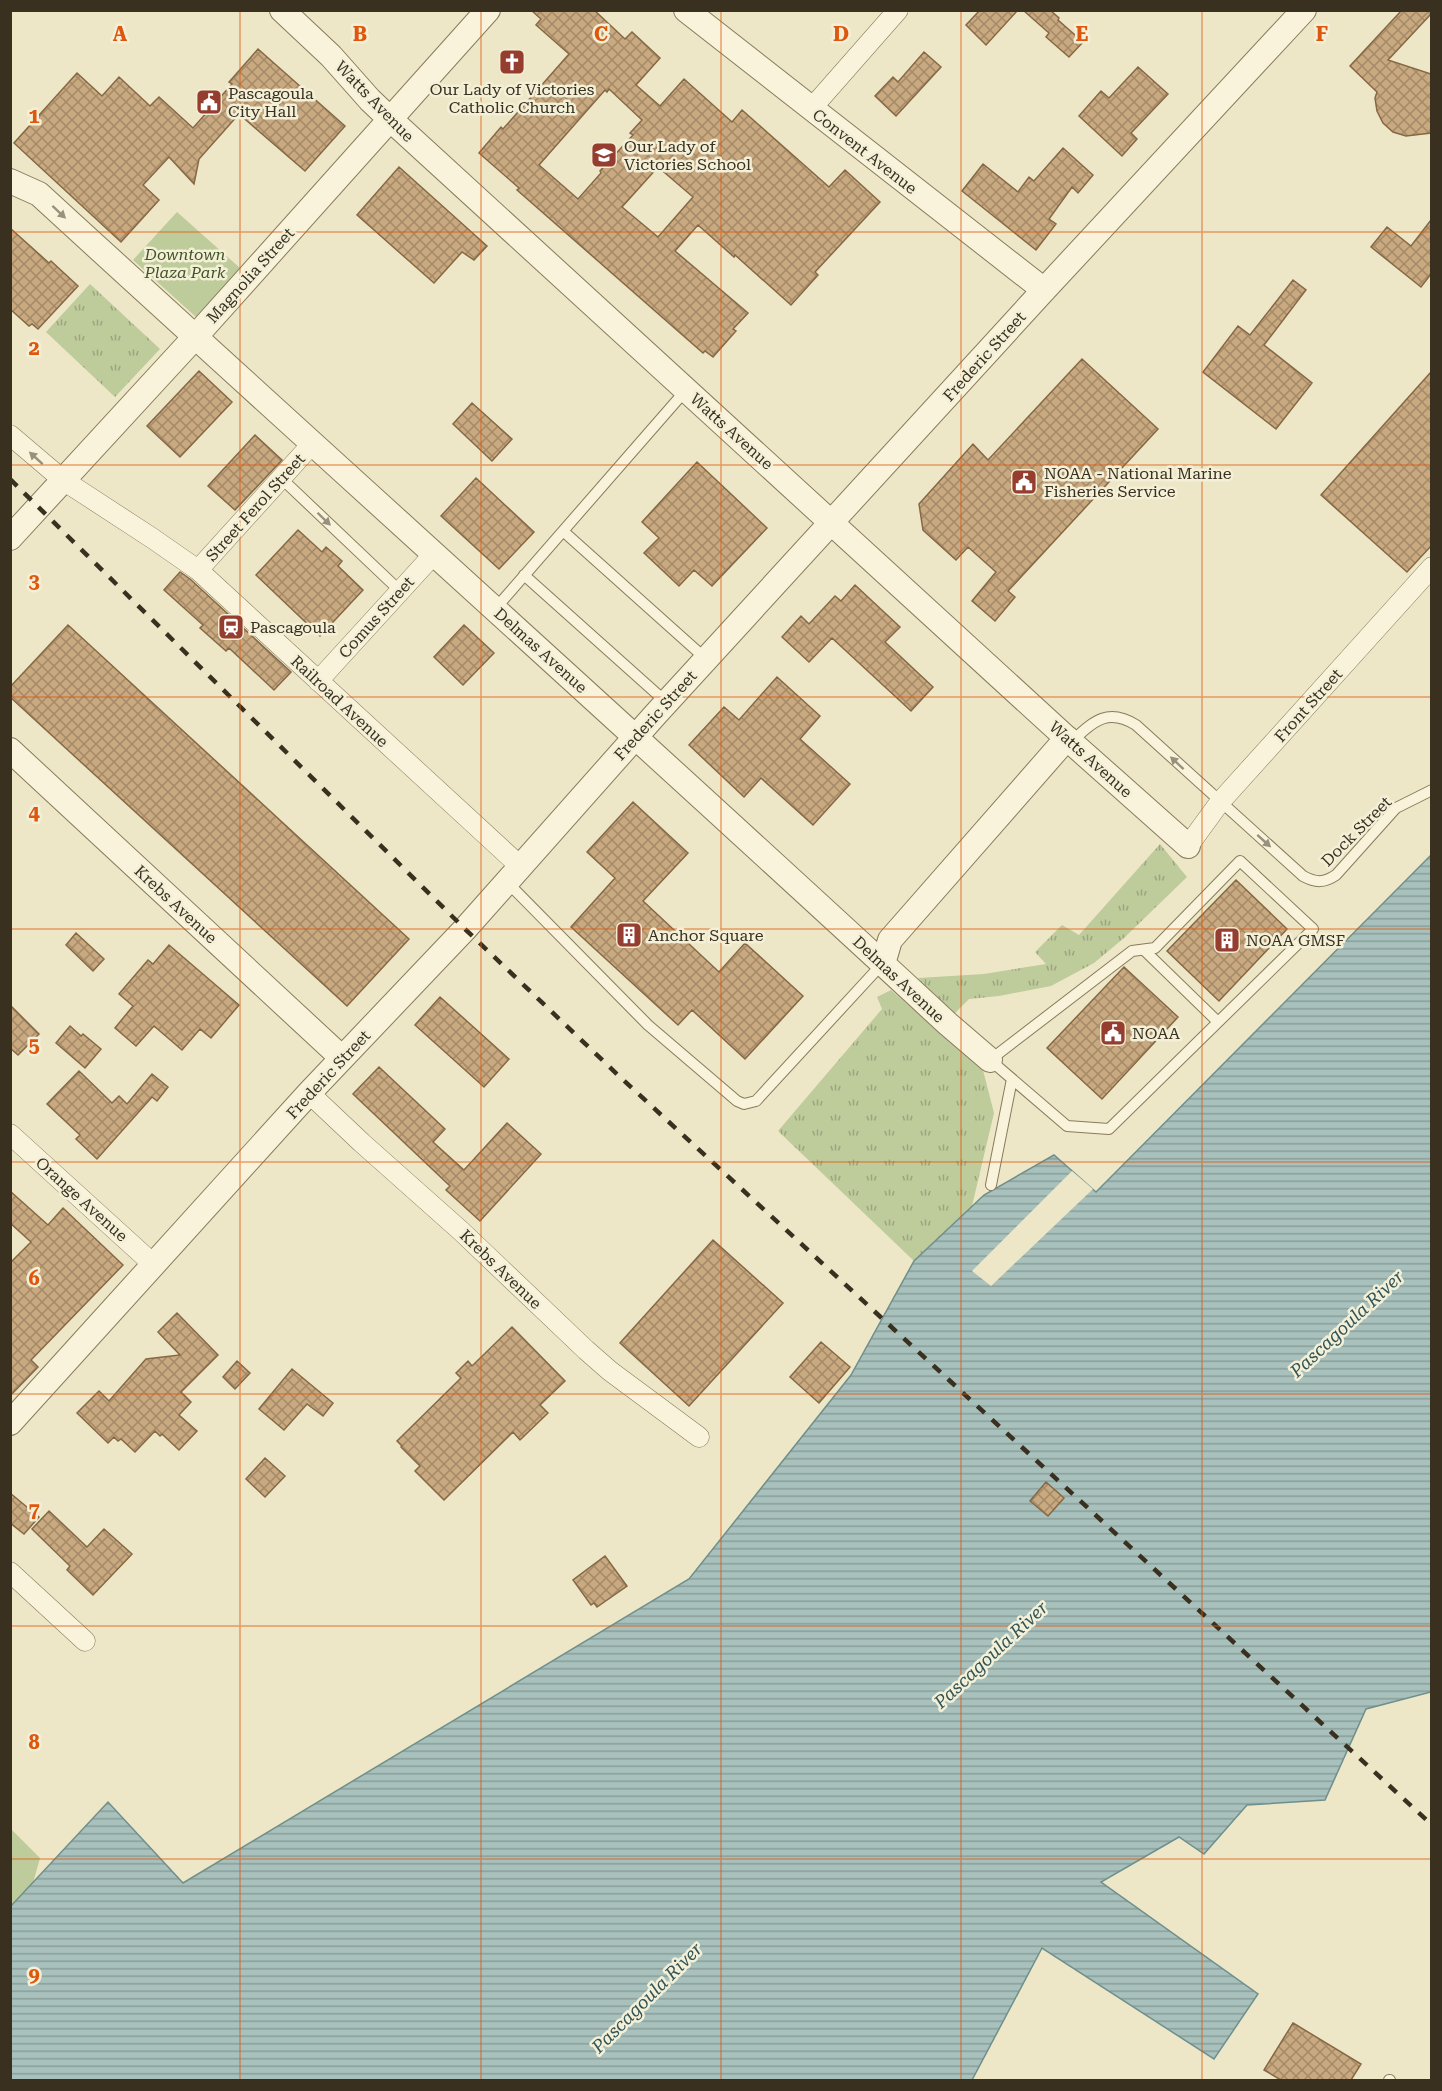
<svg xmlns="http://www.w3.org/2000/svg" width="1442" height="2091" viewBox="0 0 1442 2091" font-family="'Roboto Serif',serif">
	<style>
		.grass { fill: url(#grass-tufts) }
		.green { fill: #becb9b }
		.water { fill: url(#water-rules); stroke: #6f8f8c; stroke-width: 1.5 }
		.pier { fill: #ede7c7 }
		.building { fill: url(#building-cross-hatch); stroke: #866844; stroke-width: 1.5; fill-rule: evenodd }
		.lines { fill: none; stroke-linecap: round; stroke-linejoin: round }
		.service-casing { stroke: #887b5d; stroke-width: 12 }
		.minor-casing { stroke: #887b5d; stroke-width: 21 }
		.tertiary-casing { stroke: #887b5d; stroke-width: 26 }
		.service { stroke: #f8f3da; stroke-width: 10 }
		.minor { stroke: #f8f3da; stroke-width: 20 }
		.tertiary { stroke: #f8f3da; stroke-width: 24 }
		.rail { stroke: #393020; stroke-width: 4.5; stroke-dasharray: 10 10; stroke-linecap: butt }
		.oneway { fill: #98927d }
		.grid { fill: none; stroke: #df570d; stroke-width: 1.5; stroke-opacity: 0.55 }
		.labels { text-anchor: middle; stroke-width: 5; stroke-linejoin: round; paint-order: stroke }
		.poi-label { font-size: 16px; fill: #393020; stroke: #f4f0d7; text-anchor: start }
		.street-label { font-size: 16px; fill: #393020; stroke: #f4f0d7 }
		.park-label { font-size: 16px; font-style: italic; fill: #425428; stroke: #f4f0d7 }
		.water-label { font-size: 18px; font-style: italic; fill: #305458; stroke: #f4f0d7 }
		.grid-label { font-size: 20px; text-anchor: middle; font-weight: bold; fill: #df570d; stroke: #f4f0d7; stroke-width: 5; stroke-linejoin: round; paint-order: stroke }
	</style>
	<defs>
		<pattern id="grass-tufts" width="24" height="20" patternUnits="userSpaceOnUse" patternTransform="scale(1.5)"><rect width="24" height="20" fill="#becb9b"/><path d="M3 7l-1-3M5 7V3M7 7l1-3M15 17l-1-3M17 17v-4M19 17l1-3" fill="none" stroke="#9ba57e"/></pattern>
		<pattern id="water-rules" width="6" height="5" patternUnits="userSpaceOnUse" patternTransform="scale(1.5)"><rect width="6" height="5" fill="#a8c1bd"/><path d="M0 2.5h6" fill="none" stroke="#8a9d99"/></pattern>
		<pattern id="building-cross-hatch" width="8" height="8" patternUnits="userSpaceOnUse" patternTransform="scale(1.5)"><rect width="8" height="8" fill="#c9a97f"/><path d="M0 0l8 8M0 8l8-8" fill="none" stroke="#a48a68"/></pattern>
	</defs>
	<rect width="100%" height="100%" fill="#ede7c7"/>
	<path class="grass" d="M90,284L160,349L115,397L46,332Z
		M1160,844L1187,877L1124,938L1094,963L1051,986L999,996L969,999L952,1016L918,978L984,974L1046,964L1035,952L1062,925L1079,935Z
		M891,990L983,1070L994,1113L972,1206L914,1261L778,1131L882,1009L877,997Z"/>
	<path class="green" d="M177,212L240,268L196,317L133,260Z
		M11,1829L40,1858L33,1883L11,1907Z"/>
	<path class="water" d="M1431,855V1692L1366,1709L1325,1800L1247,1805L1204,1854L1179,1837L1101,1882L1258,1994L1214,2059L1042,1948L972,2080H11L10,1907L108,1802L183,1883L689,1579L851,1375L914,1261L984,1195L1054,1155L1096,1192Z"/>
	<path class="pier" d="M1072,1171L1093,1189L991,1286L972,1271Z"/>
	<path class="building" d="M531,10H594L625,39L632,32L660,58L636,85L660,106L684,79L732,122L742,110L829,187L845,170L880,202L815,272L818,275L791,305L735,255L734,257L698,225L675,251L748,313L733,329L736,331L713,357L705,351L703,353L517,190L519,188L479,153L501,127L503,129L569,54L536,25L541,19ZM609,89L642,120L630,133L633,135L600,171L601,173L578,199L539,165L605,90L607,92ZM658,167L693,197L658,237L622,207Z
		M980,10H1018L986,45L966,25Z
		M1023,10H1050L1059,18L1058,20L1083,42L1069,57L1046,37L1049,33Z
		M1402,10H1431V14L1388,60L1431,74V133L1406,136L1393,132L1383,123L1377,111L1375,98L1377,92L1350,66Z
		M258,49L345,126L305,171L239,114L199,159L194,184L169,157L143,185L159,200L121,242L14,143L77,73L102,96L119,77L150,106L159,97L193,128L232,84L229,82Z
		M924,52L941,67L896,116L875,96L893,77L898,82Z
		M1138,67L1168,94L1131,133L1137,139L1122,156L1079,116L1101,91L1109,98Z
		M1063,148L1093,175L1078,193L1072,187L1049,219L1056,224L1036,250L962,191L983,164L1018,192L1029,177L1034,181Z
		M399,167L487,246L474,260L462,252L434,283L357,215Z
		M1431,220V274L1421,287L1371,247L1387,227L1411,246Z
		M10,228L49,263L51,261L78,286L38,329L32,324L29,326L10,309Z
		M1293,280L1306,290L1264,345L1312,383L1276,429L1203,372L1238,326L1250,335Z
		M1082,359L1158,429L1008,591L1015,597L995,621L972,601L996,572L968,547L956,560L923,530L919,504L973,444L988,460Z
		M199,371L232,402L180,457L147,426Z
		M1431,372V546L1407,572L1321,495Z
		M472,403L512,439L492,461L453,424Z
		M255,435L282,460L235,510L208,486Z
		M697,462L767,528L712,586L694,570L679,586L644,553L659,538L642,522Z
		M476,478L534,532L499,569L441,516Z
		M298,530L322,552L326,547L342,561L338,566L363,590L320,636L256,575Z
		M180,572L190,579L291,672L274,690L229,648L226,651L200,628L203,625L164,590Z
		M855,585L900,627L885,642L933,687L911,711L832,638L809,662L782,637L801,616L809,624L835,596L841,601Z
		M68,625L409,939L347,1006L10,697V687Z
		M464,625L494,653L463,685L434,657Z
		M777,677L820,716L800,739L850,784L813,825L761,778L744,797L689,745L724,707L739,720Z
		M633,802L688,853L643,901L719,972L745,943L803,996L745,1059L692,1010L678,1025L571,927L615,878L587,852Z
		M1236,880L1287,929L1219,1001L1167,951Z
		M76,933L104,959L93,971L66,945Z
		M169,945L239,1005L211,1038L200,1029L182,1050L154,1026L136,1046L115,1028L133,1006L119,994L148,960L153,964Z
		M1124,967L1178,1017L1102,1099L1047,1048Z
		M440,997L509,1059L484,1087L415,1025Z
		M10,1005L39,1034L18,1055L10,1048Z
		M70,1026L81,1036L83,1034L101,1049L85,1068L56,1043Z
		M379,1067L445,1129L433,1142L464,1170L507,1123L541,1154L480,1221L446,1190L450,1186L353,1094Z
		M79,1071L112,1103L119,1096L127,1104L152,1074L168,1087L157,1101L152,1097L97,1159L76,1139L80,1135L47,1104Z
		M10,1191L48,1225L63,1208L123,1265L31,1360L38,1367L10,1396V1263L31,1242L10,1223Z
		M713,1240L783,1303L689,1406L620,1343Z
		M177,1313L218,1355L181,1392L191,1402L179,1415L197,1431L179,1450L162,1434L160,1436L155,1431L135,1452L121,1439L118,1441L114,1437L108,1443L77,1413L99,1391L109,1401L146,1359L180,1355L158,1332Z
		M512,1327L565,1381L540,1405L548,1413L520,1440L513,1432L444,1500L415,1471L420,1466L401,1447L402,1446L397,1441L461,1378L456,1373L468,1361L472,1366Z
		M821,1342L850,1367L819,1403L790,1377Z
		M237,1361L250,1373L235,1389L223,1377Z
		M292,1369L333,1403L323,1416L307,1404L284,1430L259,1409Z
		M265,1458L285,1476L265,1497L246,1479Z
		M1046,1482L1064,1498L1048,1516L1030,1501Z
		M10,1493L39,1517L24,1534L10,1523Z
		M49,1511L87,1547L104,1529L132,1554L93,1595L67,1570L70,1566L32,1529Z
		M605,1556L627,1586L597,1607L594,1603L591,1605L573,1580Z
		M1293,2023L1361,2064L1351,2080H1281L1264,2070Z"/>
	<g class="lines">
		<defs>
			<path id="service" d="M281,478L400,591
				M563,531L706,659
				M524,575L666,702
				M495,609L686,390
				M1071,742C1093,722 1107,707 1136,725L1303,876C1316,883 1324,883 1336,875L1396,808L1432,790
				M1240,861L1313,929L1109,1129L1067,1126L990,1060L1132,951L1155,948Z
				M507,882L648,1025L737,1101L744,1104L756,1101L882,964
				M1144,950L1218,1022
				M991,1185L1012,1079
				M1389,2080H1390"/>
			<path id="minor" d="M811,109L898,10
				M10,435L63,480L152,538L198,570L520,866
				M198,570L312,444
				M318,681L434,554
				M1188,846L1220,802L1432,567
				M309,1093L362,1143L461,1231L586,1350L610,1371L699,1437
				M10,1134L153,1264
				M10,1572L85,1641"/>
			<path id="tertiary" d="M282,10L331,56L370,100L390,119L1071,742L1188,846
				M686,10L1044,290
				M10,181L39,194C341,471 647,745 948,1024L990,1060
				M10,538L195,337L488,10
				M10,750L342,1058
				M883,964L890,940L1067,738
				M10,1423L309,1093L465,929L655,715L1044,290L1304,10"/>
		</defs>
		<use href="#service" class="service-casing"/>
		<use href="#minor" class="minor-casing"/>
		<use href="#tertiary" class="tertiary-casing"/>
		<use href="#service" class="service"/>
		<use href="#minor" class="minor"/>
		<use href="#tertiary" class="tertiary"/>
		<path class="rail" d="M10,479L465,929L619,1076L1432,1825"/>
	</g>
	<defs><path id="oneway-solid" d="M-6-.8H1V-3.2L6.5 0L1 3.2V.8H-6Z" transform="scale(1.5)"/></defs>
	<g class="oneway">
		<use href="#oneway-solid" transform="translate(59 212) rotate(43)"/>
		<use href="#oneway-solid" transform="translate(36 458) rotate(-138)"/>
		<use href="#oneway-solid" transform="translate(324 519) rotate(44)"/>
		<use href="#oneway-solid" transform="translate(1177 763) rotate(-137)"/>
		<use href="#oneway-solid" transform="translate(1264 841) rotate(42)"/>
	</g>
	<path class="grid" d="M240,10V2080M481,10V2080M721,10V2080M961,10V2080M1202,10V2080M10,232H1432M10,465H1432M10,697H1432M10,929H1432M10,1162H1432M10,1394H1432M10,1626H1432M10,1859H1432"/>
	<defs>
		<symbol id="church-square" viewBox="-11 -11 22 22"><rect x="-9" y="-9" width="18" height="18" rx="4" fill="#953e2f" stroke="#f4f0d7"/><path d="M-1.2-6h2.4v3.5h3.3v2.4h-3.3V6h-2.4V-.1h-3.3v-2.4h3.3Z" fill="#fff"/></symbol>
		<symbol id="civic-square" viewBox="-11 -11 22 22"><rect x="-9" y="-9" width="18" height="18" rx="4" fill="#953e2f" stroke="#f4f0d7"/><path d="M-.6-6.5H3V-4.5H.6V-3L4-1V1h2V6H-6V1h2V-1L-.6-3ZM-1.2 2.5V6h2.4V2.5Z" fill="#fff"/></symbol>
		<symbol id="school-square" viewBox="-11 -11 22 22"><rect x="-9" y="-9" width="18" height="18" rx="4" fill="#953e2f" stroke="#f4f0d7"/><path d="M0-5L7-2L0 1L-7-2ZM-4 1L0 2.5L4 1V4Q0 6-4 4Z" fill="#fff"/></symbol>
		<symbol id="station-square" viewBox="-11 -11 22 22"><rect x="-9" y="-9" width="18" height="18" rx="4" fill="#953e2f" stroke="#f4f0d7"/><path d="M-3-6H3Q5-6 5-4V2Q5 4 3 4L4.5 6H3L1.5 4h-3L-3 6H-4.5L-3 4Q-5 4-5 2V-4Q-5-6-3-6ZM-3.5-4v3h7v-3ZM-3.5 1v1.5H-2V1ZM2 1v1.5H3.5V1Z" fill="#fff"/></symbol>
		<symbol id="building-square" viewBox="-11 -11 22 22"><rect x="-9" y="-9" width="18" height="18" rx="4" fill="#953e2f" stroke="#f4f0d7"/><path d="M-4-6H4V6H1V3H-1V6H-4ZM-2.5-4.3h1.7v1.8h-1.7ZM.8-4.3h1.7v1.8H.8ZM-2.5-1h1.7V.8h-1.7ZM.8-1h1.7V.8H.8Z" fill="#fff"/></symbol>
	</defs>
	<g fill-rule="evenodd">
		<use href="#church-square" x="497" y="47" width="30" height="30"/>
		<use href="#civic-square" x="194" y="87" width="30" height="30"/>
		<use href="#school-square" x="589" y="140" width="30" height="30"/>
		<use href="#civic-square" x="1009" y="467" width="30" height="30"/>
		<use href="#station-square" x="216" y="612" width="30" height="30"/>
		<use href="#building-square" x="614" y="920" width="30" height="30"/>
		<use href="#building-square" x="1212" y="925" width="30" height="30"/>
		<use href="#civic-square" x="1098" y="1018" width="30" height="30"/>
	</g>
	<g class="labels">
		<g class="poi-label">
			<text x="512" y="95" text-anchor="middle">Our Lady of Victories<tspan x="512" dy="18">Catholic Church</tspan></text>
			<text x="228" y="99">Pascagoula<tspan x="228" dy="18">City Hall</tspan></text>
			<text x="624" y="152">Our Lady of<tspan x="624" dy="18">Victories School</tspan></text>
			<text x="1044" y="479">NOAA - National Marine<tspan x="1044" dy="18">Fisheries Service</tspan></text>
			<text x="250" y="633">Pascagoula</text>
			<text x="648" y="941">Anchor Square</text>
			<text x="1246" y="946">NOAA GMSF</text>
			<text x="1132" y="1039">NOAA</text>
		</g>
		<g class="street-label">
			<text transform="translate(375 101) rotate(46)" y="6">Watts Avenue</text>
			<text transform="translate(865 151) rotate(38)" y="6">Convent Avenue</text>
			<text transform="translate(250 275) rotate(-48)" y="6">Magnolia Street</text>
			<text transform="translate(984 356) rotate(-48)" y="6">Frederic Street</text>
			<text transform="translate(732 431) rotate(42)" y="6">Watts Avenue</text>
			<text transform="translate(255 507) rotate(-48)" y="6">Street Ferol Street</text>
			<text transform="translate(376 617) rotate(-48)" y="6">Comus Street</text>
			<text transform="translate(541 650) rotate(42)" y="6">Delmas Avenue</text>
			<text transform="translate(340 701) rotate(43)" y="6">Railroad Avenue</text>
			<text transform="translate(1308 705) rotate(-48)" y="6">Front Street</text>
			<text transform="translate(655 715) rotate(-48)" y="6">Frederic Street</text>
			<text transform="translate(1091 759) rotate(42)" y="6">Watts Avenue</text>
			<text transform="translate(1356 831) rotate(-45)" y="6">Dock Street</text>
			<text transform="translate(176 904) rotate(43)" y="6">Krebs Avenue</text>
			<text transform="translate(899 979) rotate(43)" y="6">Delmas Avenue</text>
			<text transform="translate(328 1074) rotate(-47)" y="6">Frederic Street</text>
			<text transform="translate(82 1199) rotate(42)" y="6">Orange Avenue</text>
			<text transform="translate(501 1269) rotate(44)" y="6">Krebs Avenue</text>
		</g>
		<g class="park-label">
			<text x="185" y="260">Downtown<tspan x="185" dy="18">Plaza Park</tspan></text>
		</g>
		<g class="water-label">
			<text transform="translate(1347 1324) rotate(-43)" y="6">Pascagoula River</text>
			<text transform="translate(991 1655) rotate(-43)" y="6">Pascagoula River</text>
			<text transform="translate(647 1998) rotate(-45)" y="6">Pascagoula River</text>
		</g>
	</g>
	<g class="grid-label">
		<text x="120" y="41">A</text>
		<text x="360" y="41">B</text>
		<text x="601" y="41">C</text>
		<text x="841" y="41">D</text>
		<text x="1082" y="41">E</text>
		<text x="1322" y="41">F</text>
		<text x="34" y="123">1</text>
		<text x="34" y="355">2</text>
		<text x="34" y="588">3</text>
		<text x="34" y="820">4</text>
		<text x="34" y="1052">5</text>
		<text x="34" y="1285">6</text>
		<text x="34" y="1517">7</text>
		<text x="34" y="1749">8</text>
		<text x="34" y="1982">9</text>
	</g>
	<rect width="1442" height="2091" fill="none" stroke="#393020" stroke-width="24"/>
</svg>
